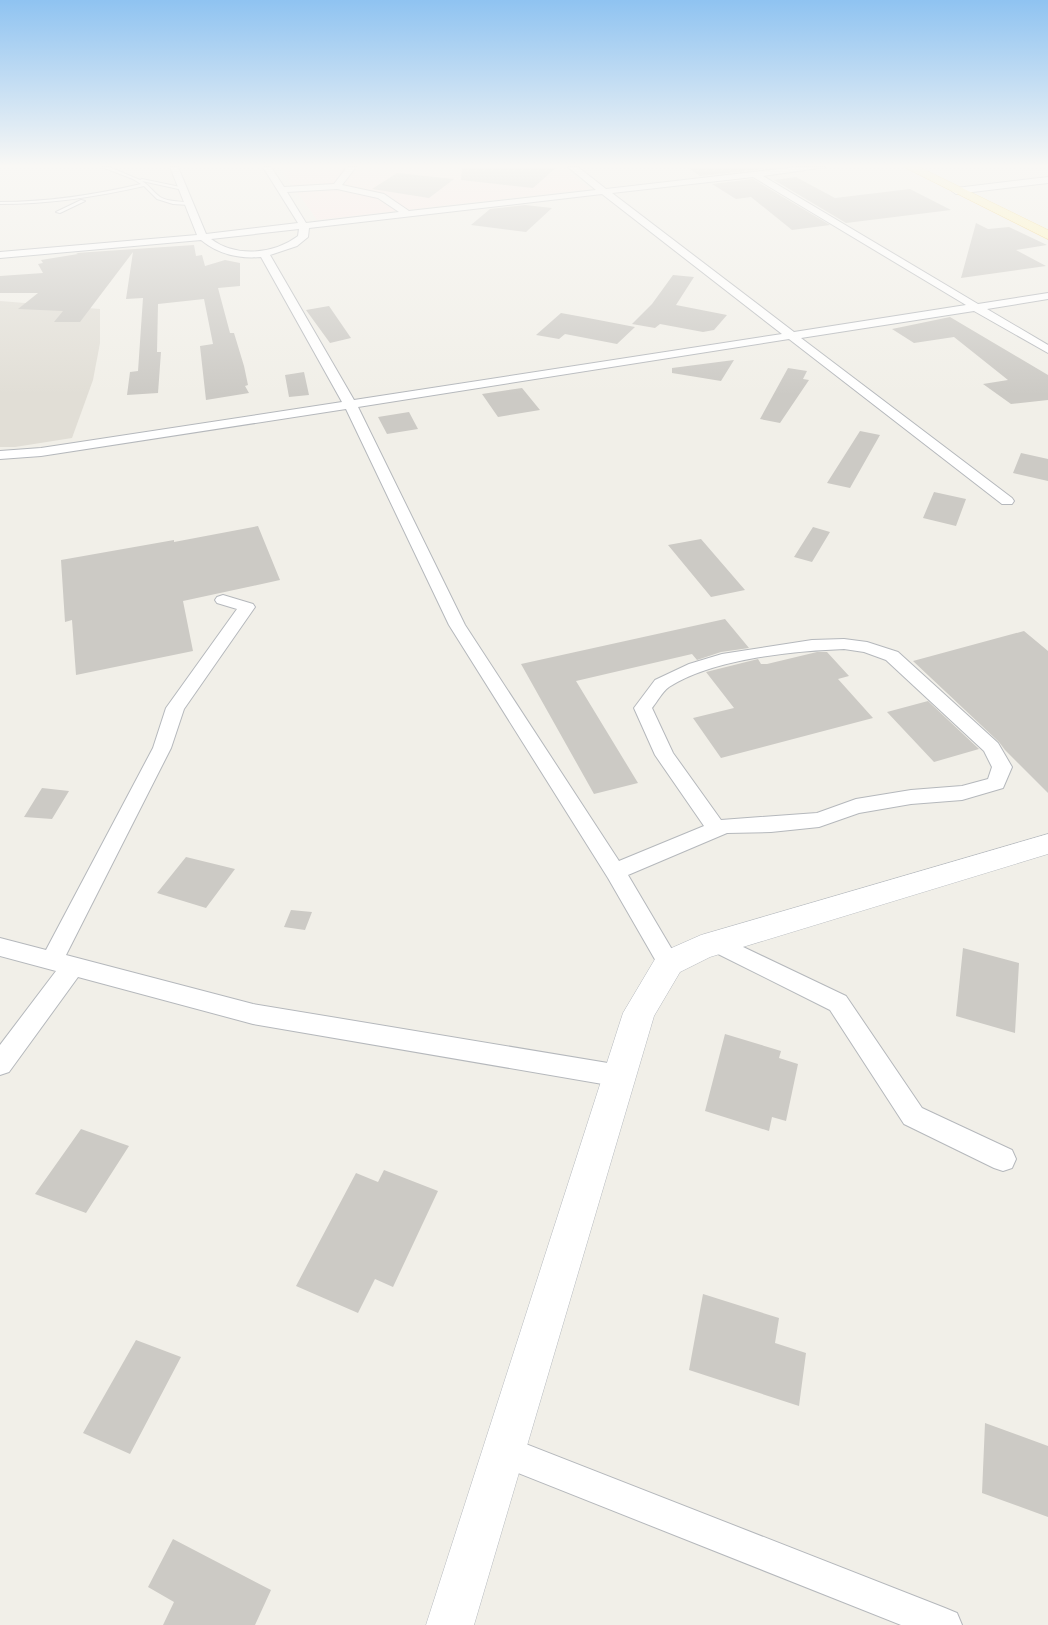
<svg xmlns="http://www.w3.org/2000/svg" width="1048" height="1625" viewBox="0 0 1048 1625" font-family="'Open Sans',sans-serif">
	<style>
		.education { fill: #e1ded6 }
		.medical { fill: #fce8e6 }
		.building { fill: #cccac5 }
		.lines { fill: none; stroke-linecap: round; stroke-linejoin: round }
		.lane-casing { stroke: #b5b8bc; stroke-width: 2 }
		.street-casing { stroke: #b5b8bc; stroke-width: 2 }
		.secondary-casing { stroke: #b6babf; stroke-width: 1 }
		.primary-casing { stroke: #f2c960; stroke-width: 1 }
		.lane { fill: #fff; fill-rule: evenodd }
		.street { fill: #fff; fill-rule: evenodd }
		.secondary { fill: #fff; fill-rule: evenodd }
		.primary { fill: #fff2af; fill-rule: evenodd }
	</style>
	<rect width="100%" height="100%" fill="#f1efe8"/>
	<path class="education" d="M0,301L100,309V343L93,380L72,438L15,447H0Z"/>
	<path class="medical" d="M279,167H562L591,189L317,220Z"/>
	<path class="building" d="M462,167H557L533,188L461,180Z
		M687,167H763V169L700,176Z
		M397,173L454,179L429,198L372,189Z
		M796,177L835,198L910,189L951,210L846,223L774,180Z
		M753,179L830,225L792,230L751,197L736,199L712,184Z
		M525,205L552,208L526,232L471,225L490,209Z
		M976,223L988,229L1009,227L1047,245L1016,250L1046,266L961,278Z
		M194,245L196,256L202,255L205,266L225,260L240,263V286L218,288L230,333H234L244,366L248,385L245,386L249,393L206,400L200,346L213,344L204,299L158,304L157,352H161L158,393L127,395L130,372L138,371L143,298L126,299L133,252L80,322H54L63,311L18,309L38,293H0V276L43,273L38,264L43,263L41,260L78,254L76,253Z
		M673,275L694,277L676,305L727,315L714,330L703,332L660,324L655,328L632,324L652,304Z
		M329,306L351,338L330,343L306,310Z
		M561,313L583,317L635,327L617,344L565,334L559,339L536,335Z
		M950,317L1048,375V400L1011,404L983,384L1008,380L954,337L914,343L892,329Z
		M734,360L721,381L672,373V368Z
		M788,368L807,371L803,379L809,380L780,423L760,419Z
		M304,372L309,395L289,397L285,375Z
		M522,388L540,410L498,417L482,394Z
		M409,412L418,429L387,434L378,417Z
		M860,431L880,435L850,488L827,483Z
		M1021,453L1048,459V481L1013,473Z
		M934,492L966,499L956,526L923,518Z
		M258,526L280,580L183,601L193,651L76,675L72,620L65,622L61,560L174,540V542Z
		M813,527L830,532L812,562L794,557Z
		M701,539L745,590L711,597L668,545Z
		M725,619L749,648L721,652L697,660L692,654L576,681L638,783L594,794L521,664Z
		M1024,631L1048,651V793L1005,750L999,742L913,661Z
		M817,652H827L849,676L838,679L873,718L721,758L693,718L734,708L706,672L758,659L761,664H767Z
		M928,701L979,749L934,762L887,712Z
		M42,788L69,791L52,819L24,817Z
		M186,857L235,869L206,908L157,893Z
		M291,910L312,912L305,930L284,927Z
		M963,948L1019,963L1015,1033L956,1016Z
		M725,1034L781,1051L779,1058L798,1064L786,1121L772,1117L769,1131L705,1111Z
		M81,1129L129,1146L86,1213L35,1194Z
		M384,1170L438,1191L393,1287L375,1279L358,1313L296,1286L356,1173L378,1182Z
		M703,1294L779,1318L775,1343L806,1353L799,1406L689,1370Z
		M136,1340L181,1357L130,1454L83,1433Z
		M985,1423L1048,1446V1517L982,1493Z
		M173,1539L271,1590L255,1625H163L174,1602L148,1587Z"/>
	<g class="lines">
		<defs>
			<path id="lane" d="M102,167H109L140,180L142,179L185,188L183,190L142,181C150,186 154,193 160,197C170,203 182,200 191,204L189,205L173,204L157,199L144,186C96,197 49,204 0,204V202C48,202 94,195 141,184L133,179Z
				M81,200L85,201L60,213L56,212Z"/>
			<path id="street" d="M170,167H178L206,234L298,223L263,167H271L284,187L334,184L347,167H356L342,185L384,194L409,211L596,190L568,167H578L606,189L797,167H826L763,176L978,304L1048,293V299L987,309L1048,345V353L974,311L801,338L1012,498L1014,501L1012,504H1002L789,339L358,407L465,625L619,861L704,826L655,755L634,708L655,680L689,664L722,654L812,640L844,639L867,642L898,652L998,743L1012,767L1003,788L962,800L911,804L859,813L819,827L771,832L727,833L628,875L680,963L677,970L669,972L661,970L608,878L449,625L346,409L41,456L0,459V451L41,448L342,402L261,257C239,259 218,254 201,240L0,258V252L197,235ZM753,177L966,305L794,332L612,193ZM337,189L378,198L399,212L306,223L287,192ZM602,194L782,334L354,400L270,255L297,246L308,237L309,228ZM299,229L298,236C274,254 236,258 211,239ZM844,649L864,652L886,660L984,751L992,767L988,779L962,786L911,790L856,799L817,813L721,820L673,753L652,708C657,702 662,692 669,687C712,659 793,651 844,649Z
				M1048,177V183L956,194L952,191L956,188Z
				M223,595L253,604L255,607L184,709L171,748L66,955L253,1004L620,1065L629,1068L632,1076L629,1084L620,1087L253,1024L78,977L9,1072L0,1075V1045L56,971L0,956V938L46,950L153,748L166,708L237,609L217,603L215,600L217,597Z
				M716,934L846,996L922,1108L1012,1150L1016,1159L1012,1168L1003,1171L994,1168L904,1124L830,1010L708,949L705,943L708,937Z
				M503,1435L945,1608L957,1613L962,1625H901L503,1467L492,1462L487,1451L492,1440Z"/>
			<path id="secondary" d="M1048,834V854L710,957L680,972L654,1016L474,1625H426L623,1013L658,954L701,935Z"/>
			<path id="primary" d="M904,167H919L1048,230V239Z"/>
		</defs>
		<use href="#lane" class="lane-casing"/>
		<use href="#street" class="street-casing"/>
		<use href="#secondary" class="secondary-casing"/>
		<use href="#primary" class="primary-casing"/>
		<use href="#lane" class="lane"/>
		<use href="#street" class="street"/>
		<use href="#secondary" class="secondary"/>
		<use href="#primary" class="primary"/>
	</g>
	<linearGradient id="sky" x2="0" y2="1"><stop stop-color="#8fc3f1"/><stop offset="0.42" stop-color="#f9f8f5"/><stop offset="1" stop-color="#f9f8f5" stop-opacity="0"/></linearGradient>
	<rect width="1048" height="395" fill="url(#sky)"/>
</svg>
